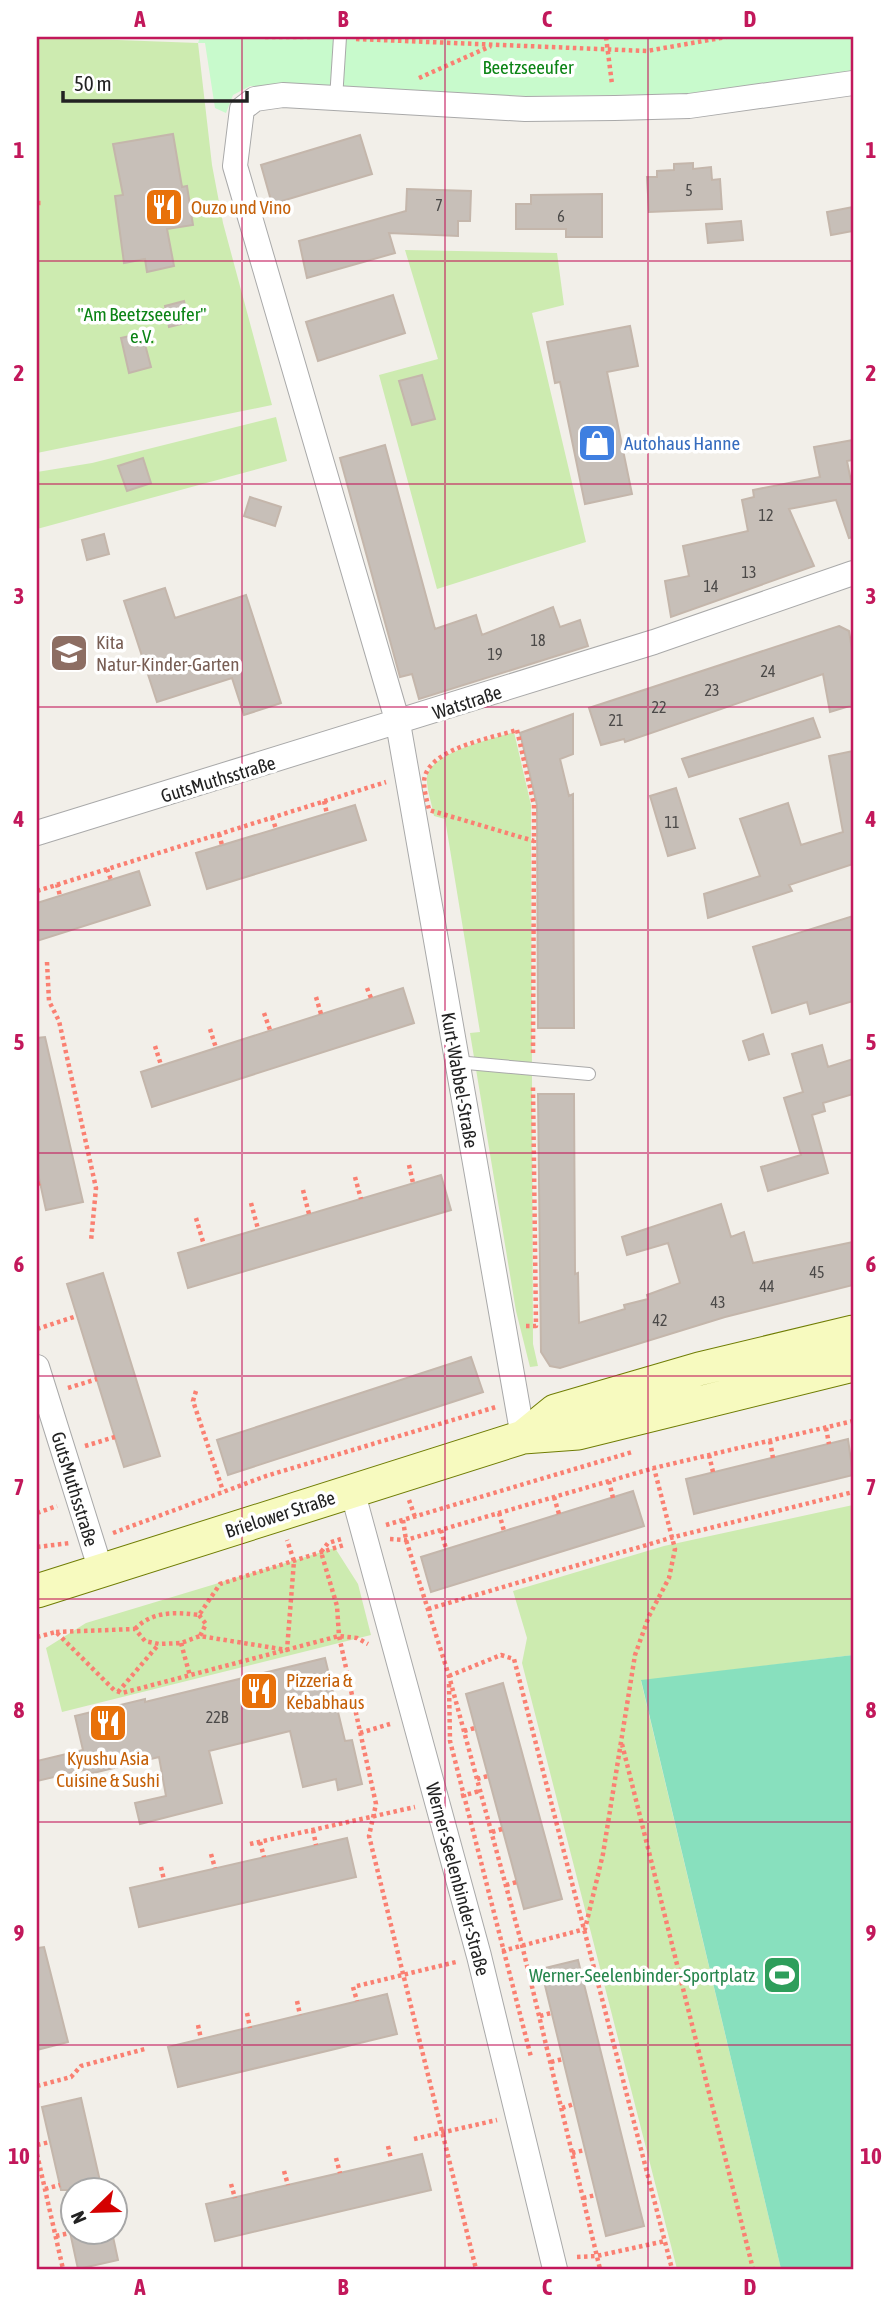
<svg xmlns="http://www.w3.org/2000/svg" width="890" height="2306" viewBox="0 0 890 2306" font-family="'Asap Condensed',sans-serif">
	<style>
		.grass { fill: #cdebb0 }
		.park { fill: #c8facc }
		.pitch { fill: #88e0be }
		.building { fill: #c7bfb8; stroke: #c4b6ab; stroke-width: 2 }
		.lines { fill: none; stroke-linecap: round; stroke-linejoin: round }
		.service-casing { stroke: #a9a9a9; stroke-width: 14 }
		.minor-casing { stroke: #a9a9a9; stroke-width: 26 }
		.secondary-casing { stroke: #707d05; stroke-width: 35 }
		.path { stroke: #fa8072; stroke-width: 4.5; stroke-dasharray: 3.5 3.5; stroke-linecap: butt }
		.service { stroke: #fff; stroke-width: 12 }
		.minor { stroke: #fff; stroke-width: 24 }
		.secondary { stroke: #f7fabf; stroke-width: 33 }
		.grid { fill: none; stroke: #c2185b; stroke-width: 2; stroke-opacity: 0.55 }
		.labels { text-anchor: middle; stroke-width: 7; stroke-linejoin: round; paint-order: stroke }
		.number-label { font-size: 16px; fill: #4b4948 }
		.park-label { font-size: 19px; fill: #0c8416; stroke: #fff }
		.food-label { font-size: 19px; fill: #c56008; stroke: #fff; text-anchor: start }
		.shop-label { font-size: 19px; fill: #366cbe; stroke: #fff; text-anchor: start }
		.education-label { font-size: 19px; fill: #785e54; stroke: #fff; text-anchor: start }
		.street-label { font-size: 19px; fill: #222; stroke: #fff }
		.leisure-label { font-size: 19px; fill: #27864d; stroke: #fff; text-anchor: end }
		.neatline { fill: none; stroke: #c2185b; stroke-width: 2.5 }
		.grid-label { font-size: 23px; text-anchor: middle; font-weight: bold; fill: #c2185b }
	</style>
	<rect width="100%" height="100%" fill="#f2efe9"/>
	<path class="grass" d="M37,37L198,43L212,165L223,223L272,405L37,453Z
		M405,250L557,253L564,305L532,313L586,542L437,589L379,375L438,359Z
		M276,417L287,461L37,529V472L92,463Z
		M514,732L531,805L533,1344L538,1366L530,1367L516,1311L470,1033L480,1032L445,819L434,816C432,804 426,788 427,777C430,752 493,739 514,732Z
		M853,1505V1655L641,1681L781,2269H677L522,1663L527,1638L513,1591L664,1546Z
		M335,1548L358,1584L371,1635L62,1712L46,1648L86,1623Z"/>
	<path class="park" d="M200,37H853V71L685,94L527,96L250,86L233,95L226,113L215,108L205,43H198Z"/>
	<path class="pitch" d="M853,1655V2269H781L641,1680Z"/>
	<path class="building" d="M173,134L182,187L187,186L193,225L167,229L174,266L147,272L145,259L124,263L115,196L123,195L113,144Z
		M360,135L372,174L272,204L261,165Z
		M693,163V169L711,167L712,180L720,179L722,209L649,212L647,177H657V171L674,170V164Z
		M407,189L471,191L470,221H458V236L389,233L395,253L307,278L299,241L406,211Z
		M602,194V237H566V229H516V204H531V195Z
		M853,207V231L831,235L827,212Z
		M741,221L743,240L708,243L706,224Z
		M393,295L405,333L318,361L306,322Z
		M184,301L189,322L169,327L165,306Z
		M630,326L638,366L607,372L632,494L585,504L560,382L555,383L547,342Z
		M142,333L151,367L129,373L121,338Z
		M422,375L435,419L412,425L399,381Z
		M853,440V460L847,461L853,491V537L849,538L836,500L789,509L814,566L671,617L665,581L689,576L683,546L748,531L742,500L754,497L753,490L820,477L814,447Z
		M385,445L435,629L476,615L482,635L553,607L560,627L580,620L588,646L419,699L412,674L400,677L340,458Z
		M143,458L151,483L127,491L118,466Z
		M250,497L281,507L275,526L244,516Z
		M104,534L109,554L87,560L82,540Z
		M165,588L175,618L246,595L281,703L244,715L232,678L157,702L124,601Z
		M839,626L849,631L853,656V705L830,712L823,674L625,742L624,739L601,745L589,708Z
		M573,714V754L560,759L569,796L573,794L574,1028H538L537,805L520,733Z
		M813,718L820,737L689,777L682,759Z
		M853,751V864L789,885L792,891L708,918L704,894L760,876L740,819L788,803L801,845L843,832L829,756Z
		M676,788L695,848L668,856L650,796Z
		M355,805L366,840L207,889L196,853Z
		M139,871L150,905L37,941V903Z
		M853,916V1001L810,1014L807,1002L772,1013L753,947Z
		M403,988L414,1023L152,1107L141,1072Z
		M763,1034L769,1054L749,1060L743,1041Z
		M45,1037L83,1202L46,1210L37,1169V1038Z
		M822,1045L828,1067L853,1059V1094L823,1103L825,1111L812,1115L828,1173L768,1191L761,1167L801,1155L784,1098L803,1092L792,1054Z
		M538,1094H574L575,1274L578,1273L579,1323L625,1309L624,1305L648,1299L647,1295L680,1283L668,1243L627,1255L622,1237L721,1204L731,1237L744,1232L753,1263L853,1242V1285L725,1317L560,1368L550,1366L541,1352Z
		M441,1175L451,1210L188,1288L178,1253Z
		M103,1273L160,1456L124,1467L67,1284Z
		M471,1357L483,1392L228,1475L217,1440Z
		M848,1439L853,1475L694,1514L686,1479Z
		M633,1491L644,1526L431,1592L421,1557Z
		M325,1658L345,1741L352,1740L362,1784L338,1790L336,1779L303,1787L290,1731L209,1751L222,1803L140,1824L135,1803L166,1796L159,1757L89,1774L88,1769L37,1781V1761L83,1750L75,1716L145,1699V1702Z
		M503,1683L562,1899L524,1909L466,1694Z
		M347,1838L356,1877L139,1927L130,1888Z
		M44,1947L68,2042L37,2050V1948Z
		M578,1960L644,2226L606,2236L541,1969Z
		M387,1994L397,2034L178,2087L168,2047Z
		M81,2098L102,2190H61L50,2142L42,2107Z
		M422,2154L431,2190L215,2241L206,2204Z
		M70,2232H112L118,2260L78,2269Z"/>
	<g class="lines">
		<defs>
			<path id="service" d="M336,99L340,37
				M456,1062L589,1074"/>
			<path id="minor" d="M37,833L654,642L853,573
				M37,1367L101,1571
				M523,1437L398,723L235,166L242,109L255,99L283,95L525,109L615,108L689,106L853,83
				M352,1490L479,1956L555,2269"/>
			<path id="secondary" d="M523,1437L555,1411L699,1369L853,1332
				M37,1591L523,1437L578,1433L853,1365"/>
		</defs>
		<use href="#service" class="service-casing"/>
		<use href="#minor" class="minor-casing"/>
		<use href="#secondary" class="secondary-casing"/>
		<path class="path" d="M265,37H311
			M606,37L612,84
			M356,39L647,51L726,37
			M419,78L491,46
			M37,203H43
			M517,730L534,805V841L429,810C427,800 422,785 425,776C433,748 491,738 517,730Z
			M324,801L327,814
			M272,817L276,829
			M219,834L222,845
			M107,869L111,880
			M57,884L60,896
			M37,891L386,782
			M47,962L49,1001L59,1021L96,1188L91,1241
			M367,988L371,998
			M316,997L321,1014
			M264,1013L270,1030
			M210,1029L216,1048
			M155,1046L161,1065
			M533,1053L534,841
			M409,1165L413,1183
			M355,1177L361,1199
			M37,1184L40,1183
			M303,1190L309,1214
			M251,1203L258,1229
			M196,1218L204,1245
			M526,1326H536L533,1087
			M37,1329L77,1316
			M68,1388L97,1379
			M196,1391L193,1401L223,1491
			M826,1428L829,1444
			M770,1441L773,1458
			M85,1446L115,1437
			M709,1455L713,1472
			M609,1481L613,1498
			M554,1497L559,1514
			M409,1500L415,1517
			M37,1513L57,1506
			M499,1513L504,1531
			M403,1520L406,1540L449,1676L522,1945L600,2269
			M386,1525L632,1452
			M441,1530L446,1549
			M113,1533L266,1476L496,1407
			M341,1539L328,1543L321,1552L337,1606L339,1636L376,1804L369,1836L476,2269
			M390,1539L406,1540L654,1468L853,1421
			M37,1547L70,1543
			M428,1609L674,1537L853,1492
			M199,1615L206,1624L200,1636
			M135,1629C152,1611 175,1612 199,1615L220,1584L344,1545
			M56,1632L135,1629L145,1641L159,1644L181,1643L200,1636L287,1650L294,1561L287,1540
			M37,1637L56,1632L114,1690L122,1693L339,1636L357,1638L368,1644
			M181,1643L190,1676
			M449,1676L501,1655L514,1659L672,2269
			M449,1684L450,1741L531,2057
			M118,1692L159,1644
			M464,1731L475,1728
			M360,1733L390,1724
			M622,1744L753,2269
			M477,1779L488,1776
			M461,1796L480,1791
			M313,1830L316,1845
			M492,1832L502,1829
			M260,1842L264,1857
			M250,1844L415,1807
			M211,1854L215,1868
			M161,1867L164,1880
			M506,1885L517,1882
			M502,1951L585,1929L603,1854L635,1655L649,1616L669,1578L675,1549L654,1468
			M357,1986L456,1962
			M353,1987L357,2001
			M297,2001L300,2015
			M247,2013L250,2028
			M540,2016L551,2013
			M198,2025L201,2039
			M551,2062L563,2059
			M37,2086L71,2077L81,2066L145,2049
			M562,2108L574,2104
			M414,2139L497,2120
			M37,2145L50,2142
			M388,2146L391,2159
			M572,2153L585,2150
			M37,2154L63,2269
			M336,2158L340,2173
			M284,2171L288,2185
			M231,2184L235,2198
			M45,2189L60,2185
			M583,2198L596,2195
			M56,2236L70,2233
			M577,2257L597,2256L665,2241"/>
		<use href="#service" class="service"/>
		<use href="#minor" class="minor"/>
		<use href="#secondary" class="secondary"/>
	</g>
	<path class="grid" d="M242,37V2269M445,37V2269M648,37V2269M37,261H853M37,484H853M37,707H853M37,930H853M37,1153H853M37,1376H853M37,1599H853M37,1822H853M37,2045H853"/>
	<defs>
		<symbol id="restaurant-square" viewBox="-11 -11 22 22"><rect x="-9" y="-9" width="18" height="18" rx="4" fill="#e8710a" stroke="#fff"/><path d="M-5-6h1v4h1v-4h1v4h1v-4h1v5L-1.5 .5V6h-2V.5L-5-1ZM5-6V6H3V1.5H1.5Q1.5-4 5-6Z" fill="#fff"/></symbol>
		<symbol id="shop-square" viewBox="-11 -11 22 22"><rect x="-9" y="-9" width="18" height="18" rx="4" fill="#3f7fe0" stroke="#fff"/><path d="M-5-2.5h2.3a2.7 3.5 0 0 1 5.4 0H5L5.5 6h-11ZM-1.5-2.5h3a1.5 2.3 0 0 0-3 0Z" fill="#fff"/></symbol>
		<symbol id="school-square" viewBox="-11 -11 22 22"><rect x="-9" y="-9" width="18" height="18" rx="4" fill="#8d6e63" stroke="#fff"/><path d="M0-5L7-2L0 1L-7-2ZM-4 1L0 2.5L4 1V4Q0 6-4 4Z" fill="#fff"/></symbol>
		<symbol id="stadium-square" viewBox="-11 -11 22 22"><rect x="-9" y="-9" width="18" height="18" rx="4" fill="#2e9e5b" stroke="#fff"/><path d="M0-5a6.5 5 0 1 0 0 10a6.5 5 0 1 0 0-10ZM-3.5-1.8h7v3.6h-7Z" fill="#fff"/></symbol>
	</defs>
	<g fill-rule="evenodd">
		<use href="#restaurant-square" x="142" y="185" width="44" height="44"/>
		<use href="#shop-square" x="575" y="421" width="44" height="44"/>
		<use href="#school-square" x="47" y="631" width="44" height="44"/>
		<use href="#restaurant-square" x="237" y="1669" width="44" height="44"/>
		<use href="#restaurant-square" x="86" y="1701" width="44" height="44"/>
		<use href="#stadium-square" x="760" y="1953" width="44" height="44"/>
	</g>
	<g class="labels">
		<g class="number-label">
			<text x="689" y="196">5</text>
			<text x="439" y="211">7</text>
			<text x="561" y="222">6</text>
			<text x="766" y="521">12</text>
			<text x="749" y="578">13</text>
			<text x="711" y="592">14</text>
			<text x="538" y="646">18</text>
			<text x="495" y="660">19</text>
			<text x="768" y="677">24</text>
			<text x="712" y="696">23</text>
			<text x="659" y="713">22</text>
			<text x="616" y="726">21</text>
			<text x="672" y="828">11</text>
			<text x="817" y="1278">45</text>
			<text x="767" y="1292">44</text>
			<text x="718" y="1308">43</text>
			<text x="660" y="1326">42</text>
			<text x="217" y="1723">22B</text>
		</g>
		<g class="park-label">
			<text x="528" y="74">Beetzseeufer</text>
			<text x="142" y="321">"Am Beetzseeufer"<tspan x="142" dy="22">e.V.</tspan></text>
		</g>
		<g class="food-label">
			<text x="191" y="214">Ouzo und Vino</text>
			<text x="286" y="1687">Pizzeria &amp;<tspan x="286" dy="22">Kebabhaus</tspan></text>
			<text x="108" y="1765" text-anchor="middle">Kyushu Asia<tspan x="108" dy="22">Cuisine &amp; Sushi</tspan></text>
		</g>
		<g class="shop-label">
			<text x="624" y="450">Autohaus Hanne</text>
		</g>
		<g class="education-label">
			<text x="96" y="649">Kita<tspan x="96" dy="22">Natur-Kinder-Garten</tspan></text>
		</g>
		<g class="street-label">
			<text transform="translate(467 702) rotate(-18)" y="7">Watstraße</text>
			<text transform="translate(218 779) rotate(-17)" y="7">GutsMuthsstraße</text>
			<text transform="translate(460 1080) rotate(80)" y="7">Kurt-Wabbel-Straße</text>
			<text transform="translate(75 1489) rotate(73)" y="7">GutsMuthsstraße</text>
			<text transform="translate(280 1514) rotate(-18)" y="7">Brielower Straße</text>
			<text transform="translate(458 1879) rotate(75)" y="7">Werner-Seelenbinder-Straße</text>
		</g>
		<g class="leisure-label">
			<text x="755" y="1982">Werner-Seelenbinder-Sportplatz</text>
		</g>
	</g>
	<rect width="890" height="2306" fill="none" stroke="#ffffff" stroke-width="77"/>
	<g transform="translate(94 2211) rotate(247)"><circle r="33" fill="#ffffff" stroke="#a7a7a7" stroke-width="2"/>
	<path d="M0-5L12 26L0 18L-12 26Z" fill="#d40000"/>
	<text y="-10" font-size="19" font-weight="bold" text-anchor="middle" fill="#222222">N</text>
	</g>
	<path d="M63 91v10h184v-10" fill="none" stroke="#222222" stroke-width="3.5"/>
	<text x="74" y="91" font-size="21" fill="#222222" stroke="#ffffff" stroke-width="5" paint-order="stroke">50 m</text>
	<rect x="38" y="38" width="814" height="2230" class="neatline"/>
	<g class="grid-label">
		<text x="140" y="27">A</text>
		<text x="343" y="27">B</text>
		<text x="547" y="27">C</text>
		<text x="750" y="27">D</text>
		<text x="19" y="158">1</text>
		<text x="871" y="158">1</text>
		<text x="19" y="381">2</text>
		<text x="871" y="381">2</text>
		<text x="19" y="604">3</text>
		<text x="871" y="604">3</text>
		<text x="19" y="827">4</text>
		<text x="871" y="827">4</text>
		<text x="19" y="1050">5</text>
		<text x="871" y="1050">5</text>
		<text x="19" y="1272">6</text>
		<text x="871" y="1272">6</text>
		<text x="19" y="1495">7</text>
		<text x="871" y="1495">7</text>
		<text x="19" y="1718">8</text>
		<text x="871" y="1718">8</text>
		<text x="19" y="1941">9</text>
		<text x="871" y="1941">9</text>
		<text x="19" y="2164">10</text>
		<text x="871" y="2164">10</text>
		<text x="140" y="2295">A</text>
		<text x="343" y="2295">B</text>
		<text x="547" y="2295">C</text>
		<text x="750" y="2295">D</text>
	</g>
</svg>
